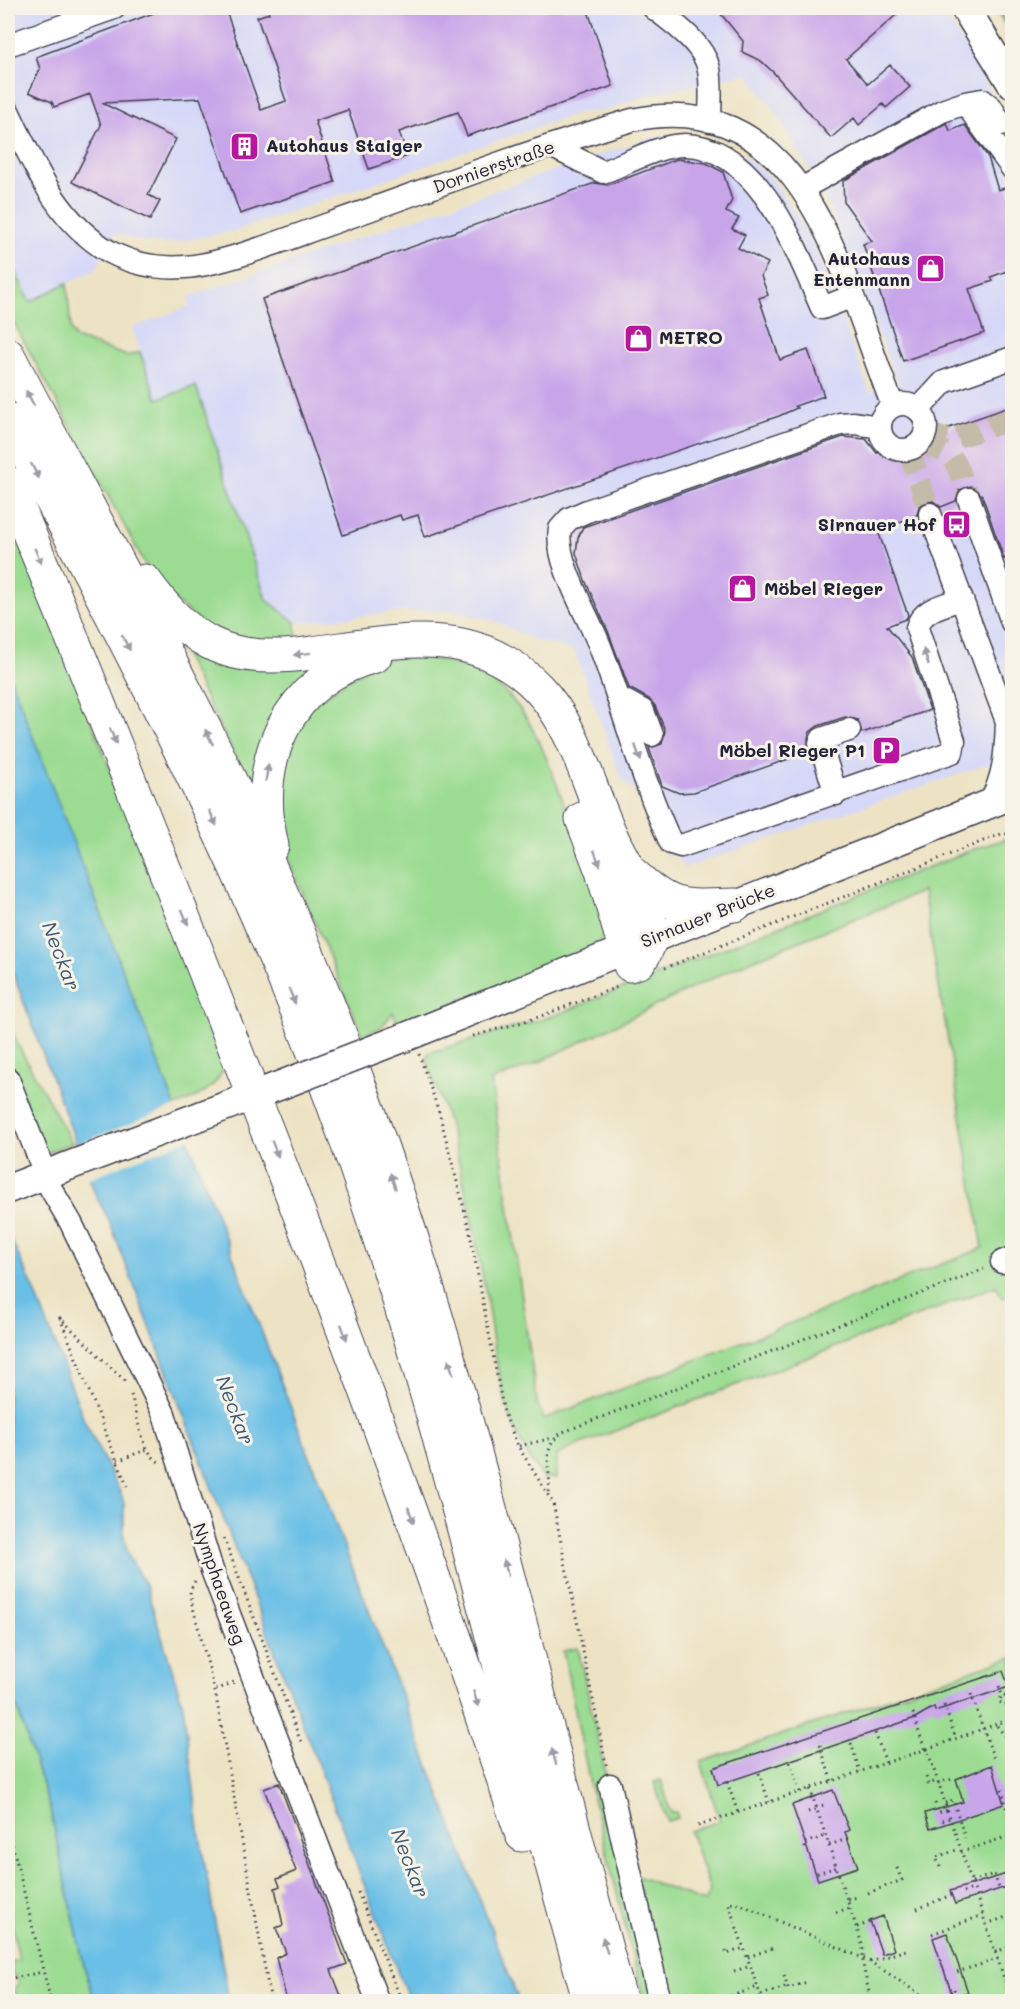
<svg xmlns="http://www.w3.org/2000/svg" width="1020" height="2009" viewBox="0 0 1020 2009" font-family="Mali,sans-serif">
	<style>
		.built { fill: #d6d8f8 }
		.green { fill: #9bdc92; stroke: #5e7f66; stroke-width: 1.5; fill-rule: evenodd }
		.forest { fill: #7cbc7c; stroke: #4f6f5c; stroke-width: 1.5 }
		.water { fill: #69bfe6; stroke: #467090; stroke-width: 1.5 }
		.pier { fill: #ede3c4 }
		.building { fill: #c8a4e9 }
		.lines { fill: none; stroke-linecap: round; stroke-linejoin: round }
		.minor-tunnel { stroke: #c4bca9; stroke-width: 22; stroke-dasharray: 22 11; stroke-linecap: butt }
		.minor-casing { stroke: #403f50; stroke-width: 25 }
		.major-casing { stroke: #403f50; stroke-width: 31 }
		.highway-casing { stroke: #403f50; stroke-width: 35 }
		.path { stroke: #403f50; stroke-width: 3; stroke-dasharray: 1.5 4.5; stroke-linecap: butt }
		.minor { stroke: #fff; stroke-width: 22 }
		.major { stroke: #fff; stroke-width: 28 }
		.highway { stroke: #fff; stroke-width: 33 }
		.major-bridge-casing { stroke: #403f50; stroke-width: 31; stroke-linecap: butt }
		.major-bridge { stroke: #fff; stroke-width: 28 }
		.oneway { fill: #9c9ca7 }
		.labels { text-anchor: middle; stroke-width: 6; stroke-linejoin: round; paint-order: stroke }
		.poi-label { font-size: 18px; font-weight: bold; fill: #22223b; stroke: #f7f3e8; text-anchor: start }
		.street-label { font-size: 18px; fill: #22223b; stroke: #f7f3e8 }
		.water-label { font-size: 20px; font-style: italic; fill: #3b5977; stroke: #f7f3e8 }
	</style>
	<rect width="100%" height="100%" fill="#f7f3e8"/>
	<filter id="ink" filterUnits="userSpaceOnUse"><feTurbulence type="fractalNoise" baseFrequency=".0167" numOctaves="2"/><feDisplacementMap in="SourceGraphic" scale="12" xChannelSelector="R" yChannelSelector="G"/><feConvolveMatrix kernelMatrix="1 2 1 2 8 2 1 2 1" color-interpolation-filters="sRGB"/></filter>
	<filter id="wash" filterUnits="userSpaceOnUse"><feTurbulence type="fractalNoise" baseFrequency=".008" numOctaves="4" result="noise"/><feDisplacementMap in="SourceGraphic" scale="24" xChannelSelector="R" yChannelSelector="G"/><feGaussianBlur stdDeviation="1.35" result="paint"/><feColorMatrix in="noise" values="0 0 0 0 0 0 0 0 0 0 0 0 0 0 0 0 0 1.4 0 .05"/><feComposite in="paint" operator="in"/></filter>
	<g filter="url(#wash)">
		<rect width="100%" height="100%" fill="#ede3c4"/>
		<path class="built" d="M8,8H939L959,36L1012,129V756L684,868L678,857L664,854L636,791L622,780L574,650L536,641L493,620L456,611H405L296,623L266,599L196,387L157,399L132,328L190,306L189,297L593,157L649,138L671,136L725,146L742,154L774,181L811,239L870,392L900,383L894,374L826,198L776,112L747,73L645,96L605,111L581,112L235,231L165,244L139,241L116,233L95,270L30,302L8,257Z"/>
		<path class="green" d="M8,257L30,302L67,283L71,330L75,338L127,356L140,352L157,399L196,386L266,599L296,623L297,648L220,638L157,586L8,312Z
			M8,507L225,1064C219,1088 195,1099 173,1107L8,672Z
			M172,631L344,655L254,794Z
			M406,656C509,662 531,714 563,801C579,844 594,886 605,931L596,949L398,1025L393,1012L382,1027L362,1035L288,858L273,811L301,712L376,661Z
			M1012,837V1294L1002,1298L996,1286L576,1446L557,1455L556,1478H544C498,1423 496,1351 484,1284C471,1212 455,1130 427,1062L428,1053L553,1016L974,849ZM923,891L983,1248L544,1419L537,1403L491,1081L535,1064L738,966Z
			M8,1019L18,1045L72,1143L44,1154L8,1059Z
			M578,1648L655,2001H644L592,1794L563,1651Z
			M1012,1657V2001H667L637,1876L704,1902L710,1890L690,1831L720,1821L701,1762Z
			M8,1679L50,1809L84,1966L95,2001H21L14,1991L19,1981L11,1972L13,1961L19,1960L8,1903Z
			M661,1780L671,1813L676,1812L678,1818L667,1821L654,1782Z"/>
		<path class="forest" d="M995,8H1012V36Z"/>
		<path class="water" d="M8,672L519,2001H409L108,1218L96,1196L8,960Z
			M8,1233L34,1289L85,1422L120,1492L124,1503V1538L129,1557L146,1586L183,1705L200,1837L229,2001H95L84,1966L50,1809L8,1679Z"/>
		<path class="pier" d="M176,1106L189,1139L87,1179L75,1145Z"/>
		<g id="blocks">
			<path class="building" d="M167,8H225L261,110L286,101L257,17L269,13L267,8H587L613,86L467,136L458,112L399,132L408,156L369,169L348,110L315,121L335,182L240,214L200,98L102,103L176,139L148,195L160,201L150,220L72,182L101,125L90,94L54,107L52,102L29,92L40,69L36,57Z
				M716,8H904L846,59L868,84L890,65L910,87L886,108L883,104L859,125L854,118L831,138L773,72L761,61L742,52L743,41Z
				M947,123L950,131L965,125L988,157L998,190L1008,187L1012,200V269L991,277L993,281L969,289L984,333L903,361L863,244L872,241L844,202L843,181Z
				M677,159L706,163L723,172L732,200L726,212L739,218L732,229L745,235L738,248L768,263L761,276L768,295L759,298L780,360L808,350L824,396L795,406L797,408L779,416L425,537L418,515L402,520L400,515L343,535L262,299L595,183L608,185Z
				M1012,406V556L1004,559L982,495L971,486L959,490L956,501L941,507L933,501L925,502L919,506L917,515L878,531L908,615L906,619L887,626L912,657L930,710L862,733L858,720L845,717L818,726L810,732L808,738L809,752L694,792L679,793L662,786L649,748L662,744L665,730L655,706L649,699L629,688L608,631L585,580L576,553L578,538L583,527L843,437L866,439L877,453Z
				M1003,1671L1009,1687L935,1711L934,1707L915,1718L718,1785L713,1768Z
				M992,1765L1004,1804L930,1829L925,1813L963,1802L956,1779Z
				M279,1783L347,1964L331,1970L343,2001H287L276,1958L286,1953L276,1928L283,1925L275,1888L280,1886L277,1879L296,1871L264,1789Z
				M833,1790L849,1830L845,1832L858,1867L818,1880L792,1805Z
				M1010,1873L1012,1885L955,1904L950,1891Z
				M883,1916L894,1950L882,1954L870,1921Z
				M947,1933L968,1992L953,1997L933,1938Z"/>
		</g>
	</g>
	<g filter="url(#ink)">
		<use href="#blocks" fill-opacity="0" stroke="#403f50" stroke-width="1.5"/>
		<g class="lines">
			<path class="minor-tunnel" d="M926,433L949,440L1012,419
				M923,445C960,452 957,468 969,499
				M909,450L930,514"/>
			<defs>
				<path id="minor" d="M654,8C673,23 703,43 709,69C712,86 710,104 710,121
					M8,45L114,8
					M965,103L982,100L991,107L1001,124
					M8,111C33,163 57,222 110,252C133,264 159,269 185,267C226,264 291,237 332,223C432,188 531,150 632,120C810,84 843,284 893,406
					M553,147L603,172C628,163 659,145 685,145C759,146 797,252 822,308L851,297
					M803,188L942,111L965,103L1012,168
					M880 427a23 23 0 1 1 46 0a23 23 0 1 1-46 0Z
					M918,410L944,382L1012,358
					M880,427L854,423L840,424L587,511L569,519L560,529C554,562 590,618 601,649C625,713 642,781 671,843L681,846L952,752L954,741L917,628C921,609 945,605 961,599
					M969,499L1012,622
					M930,514L1012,735
					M619,698L643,711L652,735
					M836,794L820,743L822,739L849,730
					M989,804C1005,777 1006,751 1007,721
					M8,1079L51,1189L71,1223L164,1414L212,1570L378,2002
					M1002,1262L1012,1258
					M610,1785L660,2002"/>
				<path id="major" d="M965,8L1012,84
					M403,1038L1012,795
					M8,1189L268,1090"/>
				<path id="highway" d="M8,355C75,483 145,610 210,739C270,861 324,987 370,1114C474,1404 536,1706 621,2002
					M8,419C133,651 256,885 344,1134C446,1418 506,1713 590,2002
					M8,483C95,690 177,900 259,1110C353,1349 441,1591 522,1835
					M145,581C163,606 182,628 210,643C241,659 278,658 312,653C394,642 473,621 538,688C580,732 590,797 618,850C635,883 668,926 639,962
					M582,819L602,871L630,965
					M272,846C252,762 286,679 375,656
					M633,874C673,912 684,906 735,905"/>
			</defs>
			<use href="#minor" class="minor-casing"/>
			<use href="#major" class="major-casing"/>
			<use href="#highway" class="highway-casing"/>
			<path class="path" d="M665,968L1001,834H1012
				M473,1036L533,1019L620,986
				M419,1054L439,1112L469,1228L504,1413L518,1446L553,1503L607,1769
				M59,1317L125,1381
				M60,1318L127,1486
				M131,1395C137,1414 141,1451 159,1462
				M519,1446L553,1438
				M117,1461L148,1449
				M549,1492C552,1469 539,1448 563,1432L984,1269
				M224,1538L302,1745
				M195,1581L190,1591L191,1600L215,1691L271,2002
				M999,1686L1002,1695
				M216,1690L234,1682
				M971,1694L995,1762
				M944,1705L956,1739
				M913,1713L925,1750
				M997,1726L1012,1744
				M875,1733L886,1763
				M851,1743L860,1772
				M820,1745L832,1782
				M927,1749L1010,1719L1006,1705L999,1702L1002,1695L1009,1698L1006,1705
				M790,1762L800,1792
				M759,1773L769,1802
				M926,1777L928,1784L937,1781
				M727,1782L738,1813
				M938,1783L953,1779
				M810,1789L863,1947V1965L871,2002
				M1002,1789L1012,1832
				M935,1803L938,1813L947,1810
				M945,1803L953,1800L965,1838
				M816,1807L824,1805
				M808,1812L816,1809
				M942,1821L950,1818
				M698,1826L927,1749L1011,1999L1003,2002
				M8,1827L51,2002
				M1010,1835L1012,1842
				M829,1845L850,1838
				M805,1848L804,1843L826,1836
				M961,1852L1012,1835
				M940,1867L936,1857L960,1849
				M817,1873L837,1867
				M972,1882L994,1874L1000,1891
				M358,1892L402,2002
				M963,1892L974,1889
				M868,1893L902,1880L896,1866
				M848,1899L857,1897
				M917,1909L951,1895
				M836,1912L850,1908
				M986,1924L1012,1915
				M857,1927L874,1921
				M932,1934L983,1915
				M726,1950L727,1954L744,1948
				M995,1952L1012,1946
				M748,1957L776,1947
				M870,1962L906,1950
				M734,1971L751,1966
				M957,1972L998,1959
				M784,1975L788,1988L807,1982
				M8,1979L43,1972
				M954,1989L958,1999L966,1996L968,2002
				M761,1995L788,1986
				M714,2002L758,1987
				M763,2002L728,1903L740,1904L869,1961L932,2002"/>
			<use href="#minor" class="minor"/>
			<use href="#major" class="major"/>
			<use href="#highway" class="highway"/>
			<defs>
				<path id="major-bridge" d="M268,1090L403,1038"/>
			</defs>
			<use href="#major-bridge" class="major-bridge-casing"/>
			<use href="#major-bridge" class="major-bridge"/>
		</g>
		<defs><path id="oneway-solid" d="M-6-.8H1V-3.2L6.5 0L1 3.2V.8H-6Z" transform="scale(1.5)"/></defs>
		<g class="oneway">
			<use href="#oneway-solid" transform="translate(30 398) rotate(-118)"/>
			<use href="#oneway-solid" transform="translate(35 471) rotate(62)"/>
			<use href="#oneway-solid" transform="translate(38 556) rotate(67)"/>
			<use href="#oneway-solid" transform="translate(126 643) rotate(62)"/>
			<use href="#oneway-solid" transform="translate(302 654) rotate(173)"/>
			<use href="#oneway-solid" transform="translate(926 657) rotate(-109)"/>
			<use href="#oneway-solid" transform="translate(113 736) rotate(68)"/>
			<use href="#oneway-solid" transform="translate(209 737) rotate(-117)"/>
			<use href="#oneway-solid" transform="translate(638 753) rotate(71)"/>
			<use href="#oneway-solid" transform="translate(267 773) rotate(-80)"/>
			<use href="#oneway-solid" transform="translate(213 818) rotate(65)"/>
			<use href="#oneway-solid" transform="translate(597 858) rotate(69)"/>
			<use href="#oneway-solid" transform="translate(185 917) rotate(68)"/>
			<use href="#oneway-solid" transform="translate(292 996) rotate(67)"/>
			<use href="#oneway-solid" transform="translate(275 1149) rotate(68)"/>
			<use href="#oneway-solid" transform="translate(393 1181) rotate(-109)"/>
			<use href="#oneway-solid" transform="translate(344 1332) rotate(70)"/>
			<use href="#oneway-solid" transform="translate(451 1367) rotate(-106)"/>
			<use href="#oneway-solid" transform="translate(411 1515) rotate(70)"/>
			<use href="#oneway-solid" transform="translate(506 1568) rotate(-104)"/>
			<use href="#oneway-solid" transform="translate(476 1699) rotate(71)"/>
			<use href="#oneway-solid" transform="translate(554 1757) rotate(-105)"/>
			<use href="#oneway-solid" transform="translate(605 1945) rotate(-106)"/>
		</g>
	</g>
	<defs>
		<symbol id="building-square" viewBox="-11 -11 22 22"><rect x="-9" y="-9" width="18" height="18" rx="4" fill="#b5179e" stroke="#f7f3e8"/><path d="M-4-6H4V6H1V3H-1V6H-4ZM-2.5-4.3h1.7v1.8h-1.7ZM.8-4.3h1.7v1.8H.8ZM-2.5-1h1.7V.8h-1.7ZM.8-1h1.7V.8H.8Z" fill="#fff"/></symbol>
		<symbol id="shop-square" viewBox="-11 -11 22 22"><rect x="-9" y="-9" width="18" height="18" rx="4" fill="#b5179e" stroke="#f7f3e8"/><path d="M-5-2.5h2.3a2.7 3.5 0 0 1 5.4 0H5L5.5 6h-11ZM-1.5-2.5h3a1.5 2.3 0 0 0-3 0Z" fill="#fff"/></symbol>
		<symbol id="bus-square" viewBox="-11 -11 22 22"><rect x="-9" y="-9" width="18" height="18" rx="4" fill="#b5179e" stroke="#f7f3e8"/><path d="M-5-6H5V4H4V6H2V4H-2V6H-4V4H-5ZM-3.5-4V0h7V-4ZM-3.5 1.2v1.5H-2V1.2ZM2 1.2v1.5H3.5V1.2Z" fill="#fff"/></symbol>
		<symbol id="parking-square" viewBox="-11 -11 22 22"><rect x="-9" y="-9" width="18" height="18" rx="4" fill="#b5179e" stroke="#f7f3e8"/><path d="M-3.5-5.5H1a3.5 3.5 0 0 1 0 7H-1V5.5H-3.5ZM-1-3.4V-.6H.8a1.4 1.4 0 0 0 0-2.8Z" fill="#fff"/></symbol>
	</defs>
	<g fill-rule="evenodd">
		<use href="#building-square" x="228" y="130" width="33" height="33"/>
		<use href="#shop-square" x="914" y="252" width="33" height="33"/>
		<use href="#shop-square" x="622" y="322" width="33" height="33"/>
		<use href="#bus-square" x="940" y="508" width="33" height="33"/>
		<use href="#shop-square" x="726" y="572" width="33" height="33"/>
		<use href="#parking-square" x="870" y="734" width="33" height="33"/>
	</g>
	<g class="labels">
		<g class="poi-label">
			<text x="266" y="152">Autohaus Staiger</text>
			<text x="910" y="265" text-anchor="end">Autohaus<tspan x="910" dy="21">Entenmann</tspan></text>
			<text x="659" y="344">METRO</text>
			<text x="936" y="531" text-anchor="end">Sirnauer Hof</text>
			<text x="764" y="595">Möbel Rieger</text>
			<text x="865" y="757" text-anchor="end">Möbel Rieger P1</text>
		</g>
		<g class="street-label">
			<text transform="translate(494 167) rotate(-19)" y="6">Dornierstraße</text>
			<text transform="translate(708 916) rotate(-22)" y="6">Sirnauer Brücke</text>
			<text transform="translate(219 1584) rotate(71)" y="6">Nymphaeaweg</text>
		</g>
		<g class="water-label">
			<text transform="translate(61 956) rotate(69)" y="7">Neckar</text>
			<text transform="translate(235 1410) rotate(69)" y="7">Neckar</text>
			<text transform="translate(410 1863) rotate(69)" y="7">Neckar</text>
		</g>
	</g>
	<rect width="1020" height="2009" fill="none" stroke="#f7f3e8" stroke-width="30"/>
</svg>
